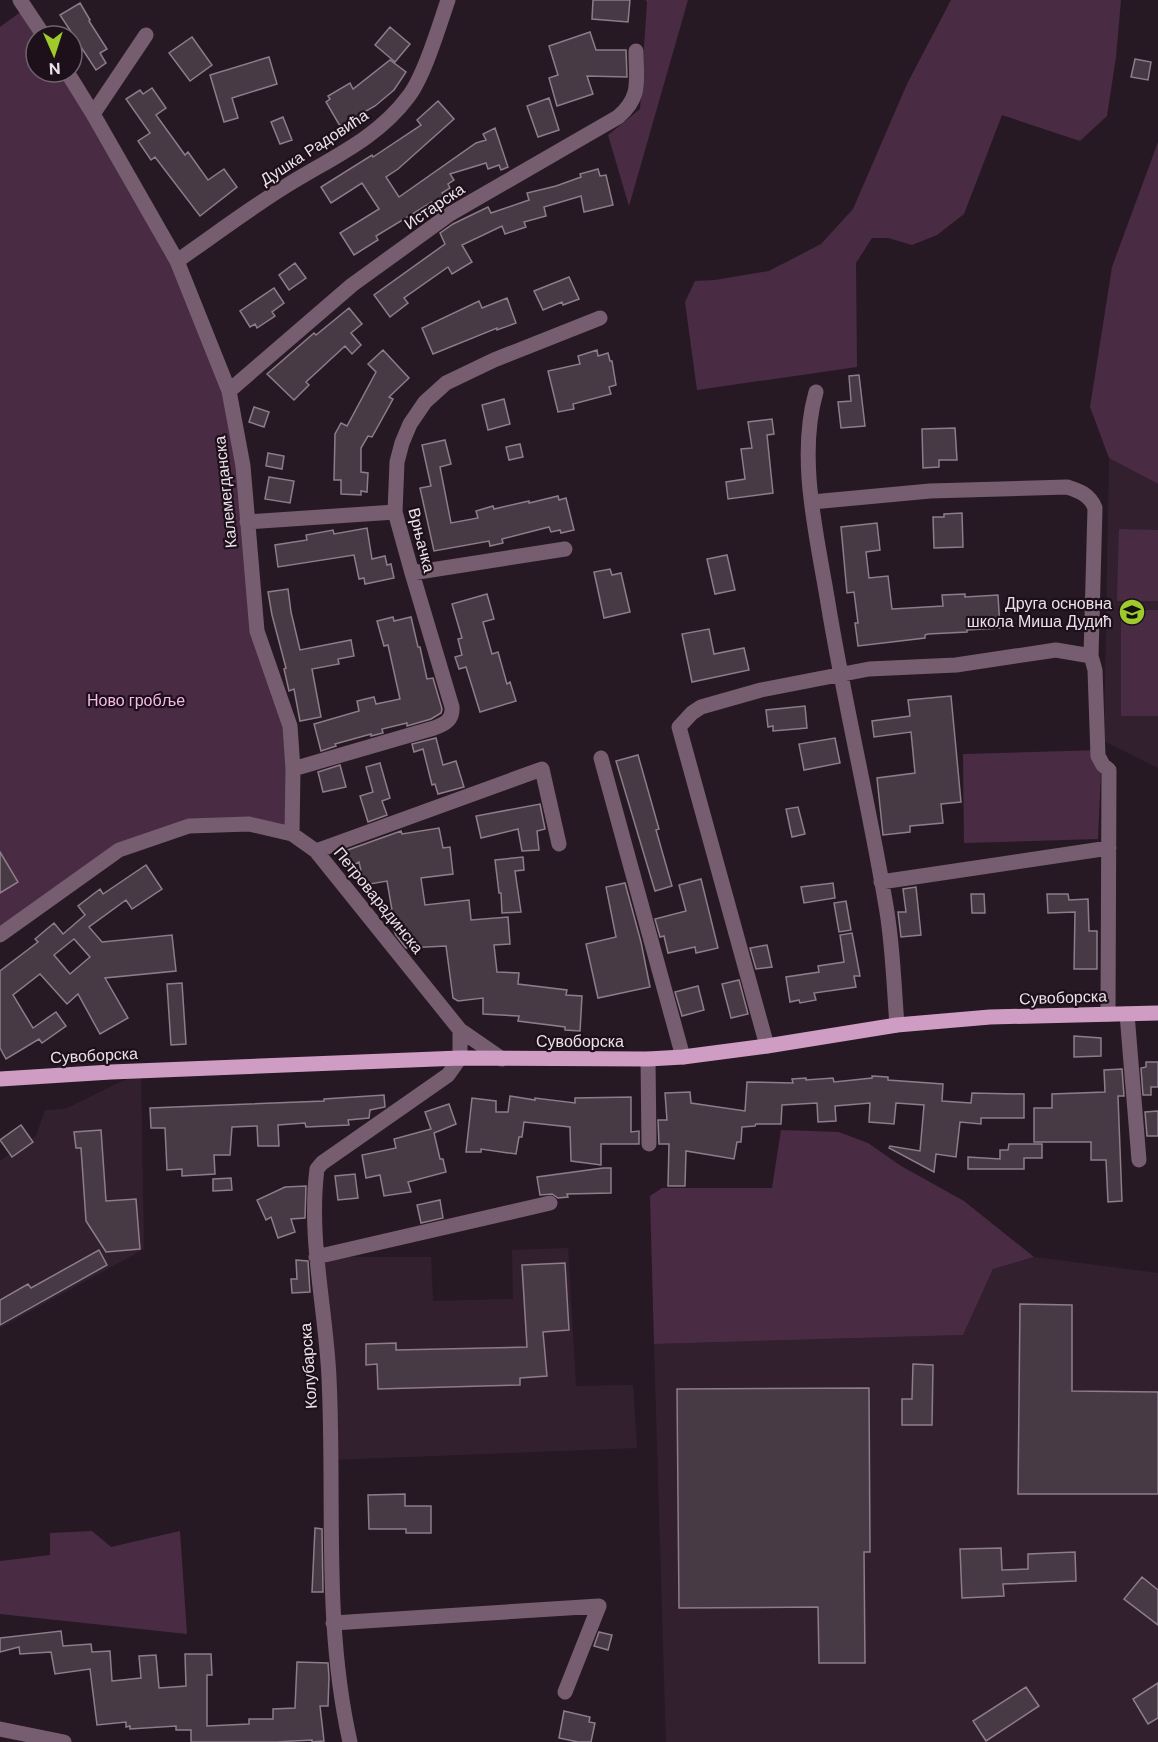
<svg xmlns="http://www.w3.org/2000/svg" width="1158" height="1742" viewBox="0 0 1158 1742" font-family="'DM Sans',sans-serif">
	<style>
		.built { fill: #33202f }
		.green { fill: #4a2b44 }
		.building { fill: #483a45; stroke: #8d7c89; stroke-width: 1.5; fill-rule: evenodd }
		.lines { fill: none; stroke-linecap: round; stroke-linejoin: round }
		.minor { stroke: #765e70; stroke-width: 15 }
		.major { stroke: #cf9dc4; stroke-width: 15 }
		.labels { text-anchor: middle; stroke-width: 4.5; stroke-linejoin: round; paint-order: stroke }
		.street-label { font-size: 16px; fill: #ebe2e9; stroke: #1d101a }
		.poi-label { font-size: 16px; fill: #ebe2e9; stroke: #1d101a; text-anchor: end }
		.park-label { font-size: 16px; fill: #f9b9eb; stroke: #1d101a }
	</style>
	<rect width="100%" height="100%" fill="#271924"/>
	<path class="built" d="M1109,458L1158,484V768L1104,741Z
		M141,1072L144,1249L0,1328V1161L36,1136L45,1110L65,1109Z
		M568,1248L576,1386L633,1385L637,1448L330,1460L316,1257H431L433,1301L513,1299L512,1250Z
		M1034,1257L1158,1273V1742H666L654,1344L963,1335L993,1269Z"/>
	<path class="green" d="M645,0H688L629,206L608,135L640,109L647,2Z
		M951,0H1121L1116,57L1107,116L1080,141L1002,115L964,214L937,235L912,245L888,238H872L856,263L857,367L697,390L685,302L695,281L715,280L769,271L821,244L853,209L907,84Z
		M26,8L36,36V72H67L177,261L229,391L257,631L286,712L292,834L189,826L119,850L0,935V27Z
		M1158,142V484L1109,458L1090,407L1112,267Z
		M1119,529L1158,530V601H1117Z
		M1121,610H1158V716H1121Z
		M1102,750L1098,839L964,843L963,754Z
		M781,1130L839,1132L868,1143L901,1166L964,1201L1034,1257L993,1269L963,1335L654,1344L650,1196L662,1188H772Z
		M92,1531L111,1547L180,1531L187,1634L0,1614V1561L50,1555V1533Z"/>
	<path class="building" d="M593,0H630L628,22L592,19Z
		M80,3L90,20L89,21L107,49L100,53L106,63L96,70L60,15Z
		M390,27L410,44L395,62L375,45Z
		M590,32L596,50H626L627,77L587,76L593,94L557,106L549,78L558,75L549,46Z
		M192,37L212,65L190,81L169,53Z
		M269,57L277,84L232,98L238,118L224,122L210,75Z
		M1135,59L1151,62L1148,80L1131,77Z
		M390,60L406,72L394,90L375,106L340,126L326,102L330,99L328,96L350,83L353,89Z
		M152,88L166,108L156,115L185,155L188,152L208,180L224,169L237,187L200,216L155,157L151,160L138,141L150,133L126,99L140,90L143,94Z
		M549,98L559,130L538,137L527,106Z
		M438,101L454,119L398,169L386,177L399,197L476,143L486,140L483,134L495,128L508,167L501,170L499,165L488,169L486,163L450,174L454,180L448,184L450,188L442,193L445,198L435,206L432,202L376,236L378,240L354,255L340,233L379,209L362,183L331,203L321,187L372,155L373,157L421,125L417,120Z
		M283,117L292,140L280,144L271,122Z
		M598,169L600,176L606,175L613,205L584,212L581,196L544,207L546,216L524,222L526,227L505,234L502,226L462,245L472,262L452,274L448,267L404,298L408,303L390,317L374,295L445,244L440,233L453,224L488,207L491,213L529,200L527,193L556,186L581,177L580,174Z
		M295,263L306,278L289,290L279,275Z
		M569,277L579,299L563,305L562,302L543,310L534,291Z
		M274,288L284,303L272,312L275,316L257,328L255,324L250,327L240,311Z
		M507,298L516,323L497,330V328L433,354L422,328L479,301L482,308Z
		M349,308L362,324L351,333L361,345L352,354L345,346L306,382L309,385L294,400L267,374L314,333L316,335Z
		M383,350L409,378L389,397L393,399L372,437L368,436L361,448V472L368,473L367,492L361,491V495L341,494V480H334L335,434L341,423L347,426L376,372L368,364Z
		M597,350L598,356L608,353L610,361H612L616,385L609,387L611,394L573,404L574,409L558,412L548,371L580,364L578,356Z
		M859,375L865,426L841,428L838,402L851,401L849,376Z
		M504,399L510,424L488,430L482,405Z
		M254,407L269,412L264,427L249,422Z
		M772,419L774,434L767,435L773,493L728,499L726,482L745,479L741,449L752,448L748,422Z
		M955,428L957,460H939V467L923,468L922,429Z
		M445,440L451,464L440,467L451,523L478,518L476,511L493,506L494,509L529,501V503L558,496L559,500L566,498L574,530L561,533L560,530L551,532L549,527L502,539L503,543L490,546L489,541L434,551L420,488L431,486L422,445Z
		M520,444L523,457L509,460L506,447Z
		M268,453L284,456L282,469L266,466Z
		M269,477L294,481L290,503L265,499Z
		M962,513L963,547L934,548L933,517H944V514Z
		M877,523L880,550L866,552L869,578L888,576L892,609L943,606L942,595L965,594V597L998,595L1000,628L967,630V632L928,634L925,635V638L858,646L855,623H858L854,592L847,593L841,527Z
		M367,528L372,559L385,556L387,565L391,564L394,578L365,584L364,578L359,579L354,555L278,567L275,545L307,540L306,535L333,530L334,534Z
		M727,555L735,590L715,594L707,559Z
		M610,569L612,575L621,573L630,612L604,618L594,572Z
		M288,589L291,612L300,650L351,640L354,656L338,659L339,664L312,669L321,717L300,721L294,689L289,691L284,669L286,668L272,615L268,592Z
		M487,594L494,619L483,622L492,654L498,652L507,684L510,682L516,701L480,712L466,667L459,669L455,657L462,655L458,639L462,638L452,604Z
		M393,617L394,621L411,617L418,647H420L427,679L433,678L442,709L441,713L431,719L407,726V723L382,729L383,733L371,736V734L335,744L336,746L321,751L314,724L359,711L357,701L374,697L376,704L400,699L388,645L384,646L377,621Z
		M709,629L714,654L744,648L749,670L692,682L682,634Z
		M951,696L961,802L941,804L943,823L910,826V832L883,835L877,778L915,773L911,732L874,737L872,721L910,716L908,700Z
		M805,706L807,728L773,731V726L768,727L766,710Z
		M436,738L443,765L456,761L464,787L438,794L435,784L432,785L423,749L414,752L412,744Z
		M835,738L840,763L804,770L799,744Z
		M638,755L659,829L656,830L672,886L655,891L616,761Z
		M380,763L390,798L382,801L387,815L368,822L360,796L373,792L366,767Z
		M340,765L346,787L323,792L318,772Z
		M540,804L545,829L537,831L539,850L522,851L518,829L481,838L476,816Z
		M798,807L805,834L792,837L786,809Z
		M439,828L443,848L450,847L453,874L421,878L425,905L469,900L471,920L508,917L510,944L494,945L497,972L519,973L518,984L567,990L566,995L582,996L580,1031L565,1030V1027L518,1021L519,1016L483,1014V998L458,1001L453,998L446,946L406,948L396,935L390,922V910H392L387,881L364,885L359,862L350,867L342,852L401,831L402,834Z
		M0,852L18,882L0,893Z
		M523,857L524,870L515,871L521,912L502,913L501,893H499L495,860Z
		M146,865L162,889L132,909L126,900L89,927L102,942L172,935L176,971L105,978L128,1018L100,1034L78,994L67,1004L40,974L13,995L33,1028L56,1012L66,1026L42,1043L39,1039L6,1059L0,1048V971L38,942L35,939L54,923L63,934L85,915L78,906L100,889L103,894ZM74,939L90,957L70,974L54,955Z
		M701,879L718,948L696,953L695,947L668,953L664,936L660,937L655,919L686,911L679,885Z
		M625,883L641,942L650,987L598,998L586,944L616,937L606,887Z
		M833,883L835,898L804,903L801,887Z
		M916,887L921,935L901,937L898,912H906L903,889Z
		M971,894H984L985,913H972Z
		M1047,894H1068L1069,900L1088,899L1089,931H1097V969H1074L1075,912L1048,913Z
		M846,901L851,930L839,932L834,903Z
		M852,933L860,976H854L856,987L814,993L816,1000L800,1003L799,1000L790,1002L786,977L819,972L818,966L844,962L840,935Z
		M767,945L772,967L756,969L750,948Z
		M739,980L748,1014L731,1018L722,984Z
		M182,983L186,1044L171,1045L167,984Z
		M698,986L704,1010L682,1016L675,992Z
		M1074,1036L1101,1038V1056L1074,1057Z
		M1146,1062H1158V1087H1151V1095H1143L1141,1068L1146,1067Z
		M1122,1069L1124,1096H1118L1122,1201L1108,1202L1106,1160H1091V1142H1034V1108H1052V1094L1105,1092L1104,1070Z
		M872,1076L888,1077V1080L943,1084L942,1101L971,1103L972,1093L1024,1094V1118H981V1124L960,1122L956,1157L936,1154L934,1172L889,1148L890,1146L920,1151L924,1105L896,1103L894,1124L869,1122L870,1103L835,1106L836,1121L818,1122L817,1103L782,1105L781,1124H756L755,1126L742,1127L741,1142H737L734,1159L686,1151L685,1186H668L669,1144H659L658,1120H667L665,1093L690,1092L691,1103L745,1111L747,1082L793,1083L792,1079L806,1078V1080L833,1078L834,1082L872,1078Z
		M384,1095L385,1107L370,1110L369,1118L348,1120L349,1125L306,1127L305,1123L278,1125L279,1146H258L257,1126L232,1127L230,1155H214L215,1174L182,1176V1169L167,1170L165,1128H151L150,1108L324,1101V1099Z
		M510,1096L535,1100V1098L575,1103V1098L631,1097V1132L639,1131V1144H601V1165L571,1161L570,1127L524,1122L522,1137H519L516,1154L481,1149V1152H466L472,1098L496,1101V1112H508Z
		M449,1104L456,1124L434,1133L440,1159H443L446,1172L408,1182L411,1192L384,1196L380,1175L366,1178L362,1155L396,1148L394,1139L431,1129L425,1112Z
		M1158,1111V1136H1147L1145,1112Z
		M21,1125L33,1142L12,1157L0,1140Z
		M101,1130L106,1201L136,1199L140,1249L106,1252L86,1221L81,1148H76L74,1132Z
		M1009,1144H1042V1158H1024V1169H968V1157L1000,1159V1150H1008Z
		M603,1168H611V1193L567,1194L568,1197L558,1198L552,1194L540,1195L537,1177Z
		M355,1174L358,1198L338,1200L335,1176Z
		M231,1178L232,1190L213,1191V1179Z
		M306,1186L305,1218L291,1219L295,1232L278,1238L271,1217L266,1220L257,1200L285,1187Z
		M440,1200L443,1218L421,1223L417,1205Z
		M99,1250L107,1265L0,1325V1300L28,1284L31,1288Z
		M296,1260L308,1261L310,1292L292,1293L291,1279H297Z
		M565,1263L569,1330L543,1332L547,1376L520,1378V1385L378,1389L377,1364L366,1365V1344L396,1343V1350L527,1347L522,1265Z
		M1020,1304L1072,1305V1391L1158,1392V1494H1018Z
		M913,1364L933,1365L932,1425H902V1399H912Z
		M869,1388L870,1552H864L865,1663H819L818,1607L679,1608L677,1389Z
		M405,1494V1506H431V1533H406V1529H369L368,1495Z
		M315,1528L322,1529L323,1592H312Z
		M1001,1548L1002,1570L1028,1569V1554L1075,1552L1076,1581L1003,1584L1004,1596L962,1598L960,1549Z
		M1142,1577L1158,1590V1625L1124,1599Z
		M61,1631L63,1646L91,1644L92,1652L110,1651L112,1681L141,1678L139,1656L156,1655L159,1688L186,1686L185,1654H211L212,1675H207V1726L249,1724V1719H273V1709L295,1708L297,1662L328,1663L329,1677L328,1706H320L324,1741L312,1742V1740L276,1742H191V1730H176V1726L130,1729V1726L126,1727V1722L97,1725L90,1669L55,1674L51,1652L20,1654L19,1647L0,1652V1638Z
		M599,1632L612,1635L608,1650L594,1646Z
		M1158,1683V1718L1148,1724L1133,1699Z
		M1026,1687L1039,1706L986,1741L973,1721Z
		M564,1711L590,1717L589,1722L595,1723L591,1742H578L559,1738Z"/>
	<g class="lines">
		<path class="minor" d="M20,0L44,36
			M67,72L93,114L177,261L229,391L243,466L257,631L290,726L293,769L292,834
			M93,114L146,35
			M177,261C213,236 249,209 286,186C329,159 377,139 408,97C424,77 439,26 448,0
			M229,391L352,285L450,214L618,117C642,97 636,80 636,51
			M816,392C797,458 817,536 828,603C845,707 870,809 887,912C893,949 894,988 897,1025
			M812,502L930,491L1067,487C1080,491 1090,495 1095,508L1091,656
			M247,522L395,512
			M412,573L565,549
			M601,758L683,1057
			M293,769L434,728C445,724 453,720 452,707L412,573L395,512L397,462L402,443L410,424L425,402L446,383L494,360L600,318
			M316,851L542,769L559,844
			M881,882L1109,848
			M0,935L119,850L189,826L249,824L292,834L316,851L460,1030V1058L448,1075L322,1163L317,1169C308,1239 326,1309 329,1378C335,1500 323,1623 350,1742
			M1127,1014L1139,1160
			M460,1030L502,1059
			M767,1046L679,727L692,713L701,707L761,690L869,669L956,665L1056,650L1091,656L1095,670L1098,756L1103,765L1109,770L1108,1014
			M648,1059L649,1144
			M316,1257L550,1203
			M333,1623L599,1606L565,1692
			M0,1729L64,1742"/>
		<path class="major" d="M0,1079L111,1072L460,1058L648,1059L683,1057L767,1046L897,1025L990,1017L1158,1013"/>
	</g>
	<defs>
		<symbol id="school-disc" viewBox="-11 -11 22 22"><circle r="9.5" fill="#9fca2c" stroke="#1d101a"/><path d="M0-5L7-2L0 1L-7-2ZM-4 1L0 2.5L4 1V4Q0 6-4 4Z" fill="#111"/></symbol>
	</defs>
	<g fill-rule="evenodd">
		<use href="#school-disc" x="1117" y="597" width="30" height="30"/>
	</g>
	<g class="labels">
		<g class="street-label">
			<text transform="translate(314 147) rotate(-33)" y="6">Душка Радовића</text>
			<text transform="translate(434 206) rotate(-34)" y="6">Истарска</text>
			<text transform="translate(225 492) rotate(-96)" y="6">Калемегданска</text>
			<text transform="translate(422 540) rotate(76)" y="6">Врњачка</text>
			<text transform="translate(379 900) rotate(51)" y="6">Петроварадинска</text>
			<text transform="translate(1063 997) rotate(-2)" y="6">Сувоборска</text>
			<text x="580" y="1047">Сувоборска</text>
			<text transform="translate(94 1055) rotate(-3)" y="6">Сувоборска</text>
			<text transform="translate(308 1366) rotate(-94)" y="6">Колубарска</text>
		</g>
		<g class="poi-label">
			<text x="1112" y="609">Друга основна<tspan x="1112" dy="18">школа Миша Дудић</tspan></text>
		</g>
		<g class="park-label">
			<text x="136" y="706">Ново гробље</text>
		</g>
	</g>
	<g transform="translate(54 54) rotate(177)"><circle r="28" fill="#1d101a" stroke="#6f646d" stroke-width="1.5"/>
	<path d="M0-4.5L10 22L0 15L-10 22Z" fill="#9fca2c"/>
	<text y="-9" font-size="16" font-weight="bold" text-anchor="middle" fill="#ebe2e9">N</text>
	</g>
</svg>
